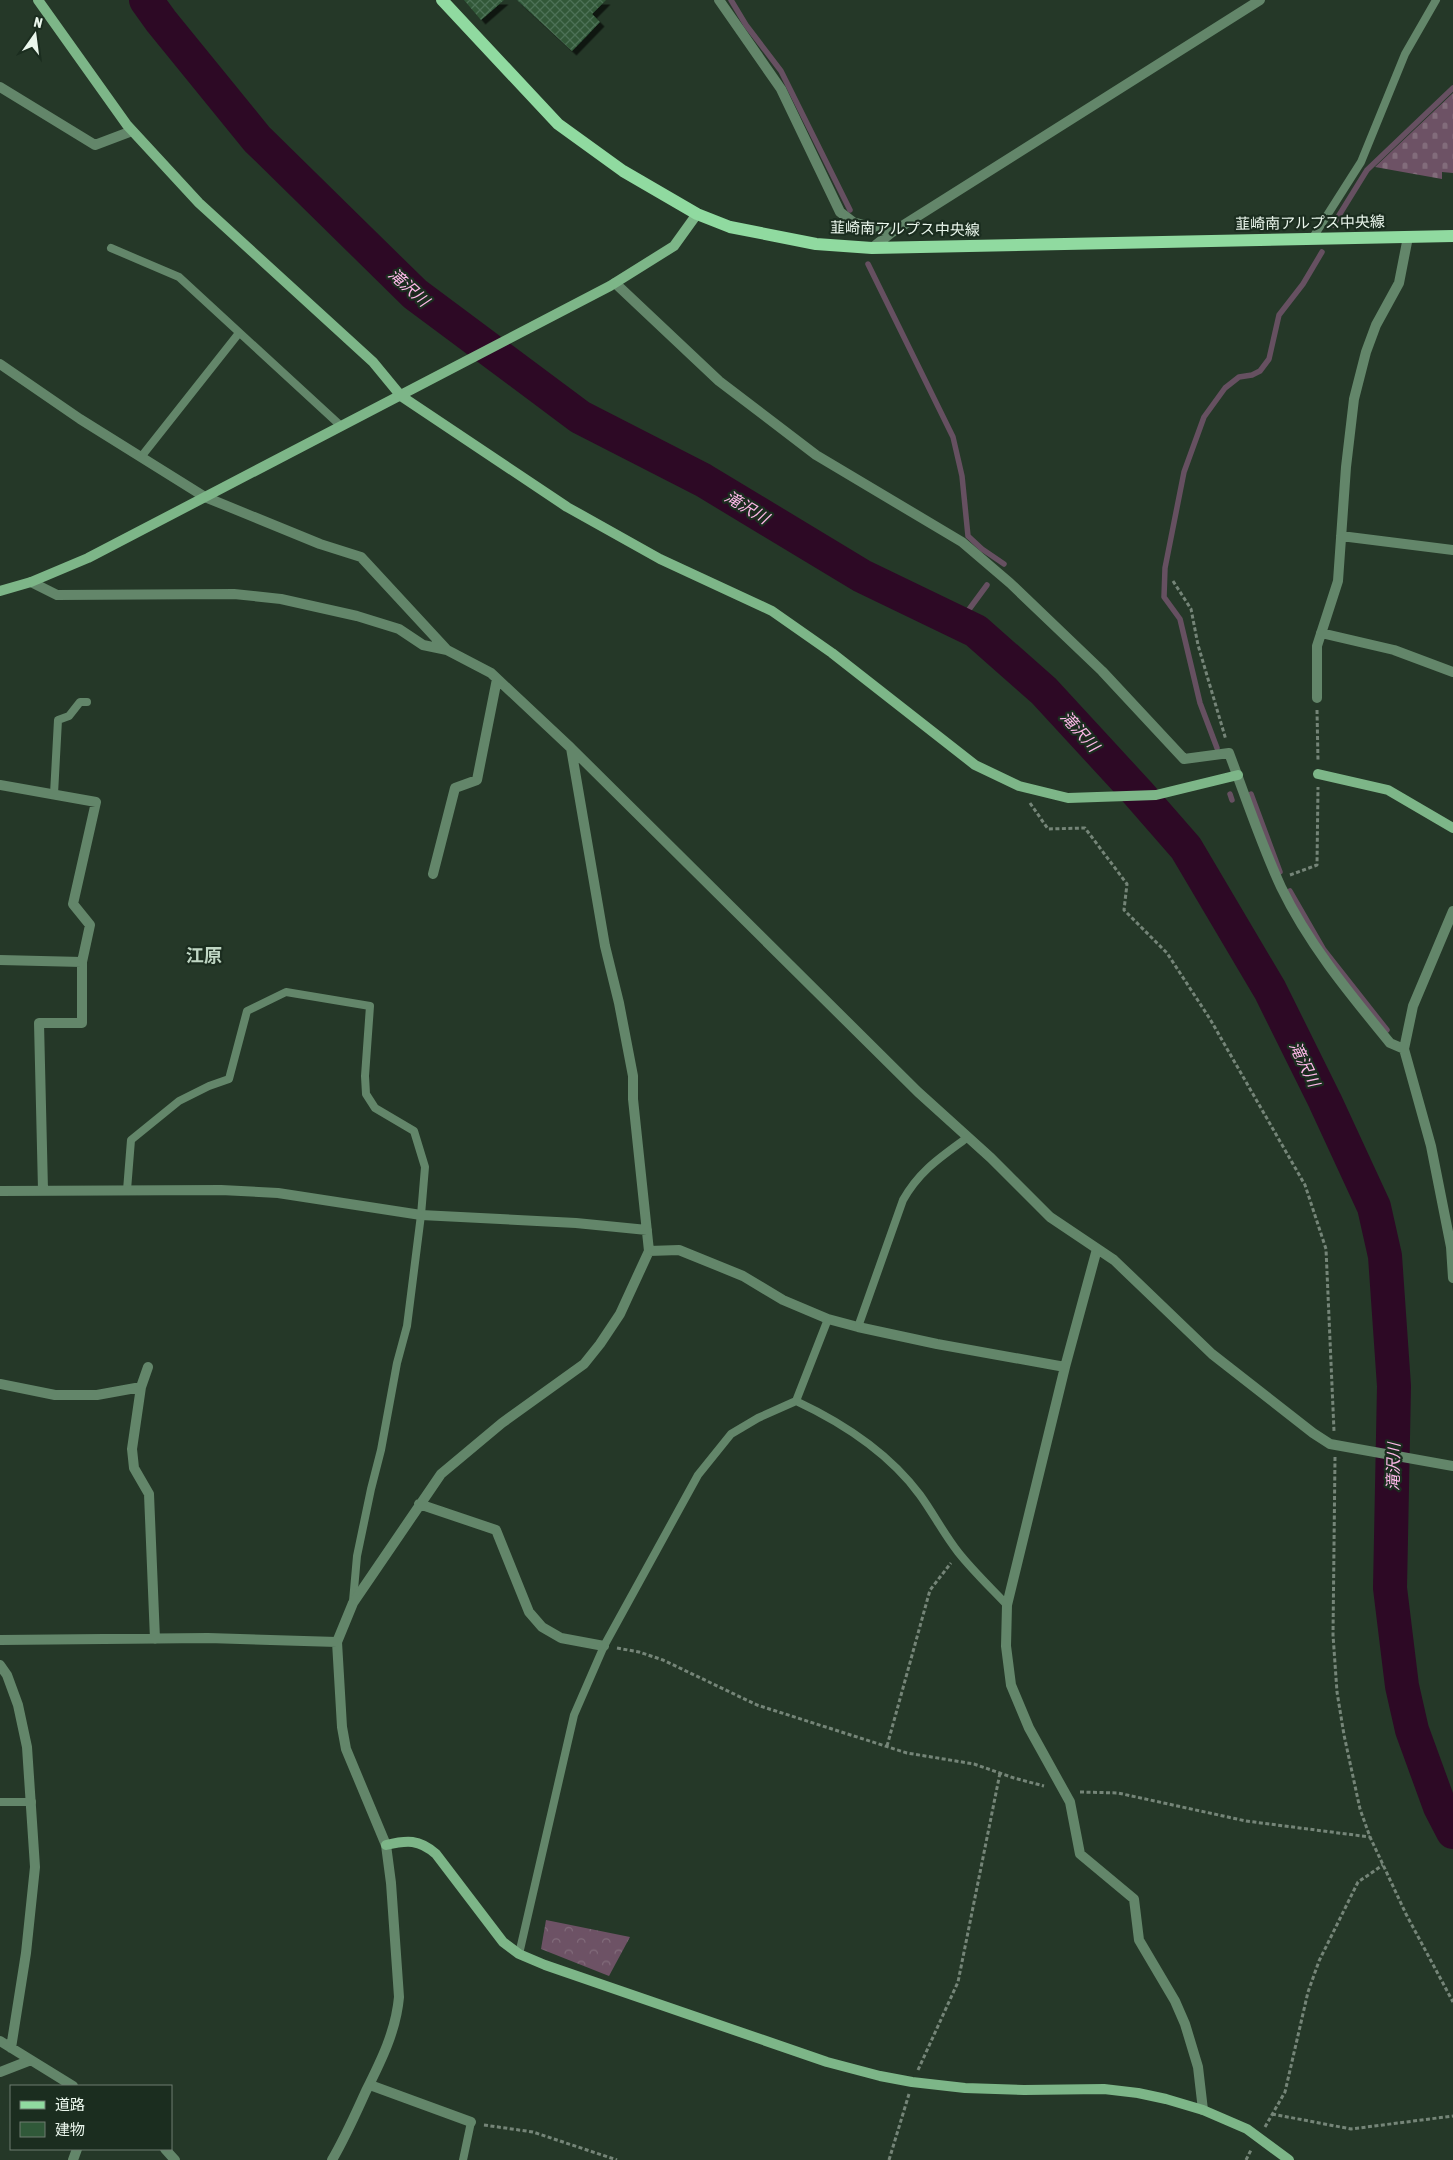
<svg xmlns="http://www.w3.org/2000/svg" width="1453" height="2160" viewBox="0 0 1453 2160" font-family="'Asap Condensed','Noto Sans JP',sans-serif">
	<style>
		.cemetery { fill: url(#cemetery-stones) }
		.park { fill: url(#park-crowns) }
		.lines { fill: none; stroke-linecap: round; stroke-linejoin: round }
		.stream { stroke: #665061; stroke-width: 5.5 }
		.river { stroke: #2d0925; stroke-width: 34 }
		.building { fill: url(#building-cross-hatch); filter: url(#shadow) }
		.path { stroke: #758578; stroke-width: 3; stroke-dasharray: 4 2.5; stroke-linecap: butt }
		.lane { stroke: #63866a; stroke-width: 8 }
		.street { stroke: #63866a; stroke-width: 10 }
		.secondary { stroke: #7db688; stroke-width: 10 }
		.primary { stroke: #90daa0; stroke-width: 12 }
		.labels { text-anchor: middle; stroke-width: 4.5; stroke-linejoin: round; paint-order: stroke }
		.street-label { font-size: 15px; fill: #eaf6ec; stroke: #1b2d1f }
		.water-label { font-size: 16px; font-style: italic; fill: #feb9e9; stroke: #1b2d1f }
		.quarter-label { font-size: 18px; font-weight: bold; fill: #c0d7c4; stroke: #1b2d1f }
	</style>
	<defs>
		<pattern id="cemetery-stones" width="16" height="16" patternUnits="userSpaceOnUse" patternTransform="scale(1.25)"><rect width="16" height="16" fill="#6d5265"/><path d="M2 7V4a2 2 0 0 1 4 0v3zM10 15v-3a2 2 0 0 1 4 0v3z" fill="#826c7b"/></pattern>
		<pattern id="park-crowns" width="20" height="18" patternUnits="userSpaceOnUse" patternTransform="scale(1.25)"><rect width="20" height="18" fill="#6d5265"/><path d="M2 6a3 3 0 1 1 6 0M12 15a3 3 0 1 1 6 0" fill="none" stroke="#826c7b"/></pattern>
		<pattern id="building-cross-hatch" width="8" height="8" patternUnits="userSpaceOnUse" patternTransform="scale(1.25)"><rect width="8" height="8" fill="#305939"/><path d="M0 0l8 8M0 8l8-8" fill="none" stroke="#4e7156"/></pattern>
		<filter id="shadow"><feDropShadow dx="4.5" dy="4.5" stdDeviation="0" flood-color="#0009"/></filter>
	</defs>
	<rect width="100%" height="100%" fill="#253828"/>
	<path class="cemetery" d="M1453,93V173L1442,172V179L1375,167Z"/>
	<path class="park" d="M546,1920L630,1937L609,1976L541,1949Z"/>
	<g class="lines">
		<path class="stream" d="M731,0L746,25L781,71L850,210
			M1333,225L1367,170L1453,88
			M868,264L953,437L962,476L968,536L982,549L1004,564
			M959,623L987,585
			M1217,748L1200,703L1180,619L1164,597L1165,568L1184,472L1204,417L1225,388L1239,377L1252,375L1260,371L1269,359L1279,315L1303,284L1322,252
			M1230,794L1232,800
			M1251,794L1280,872
			M1290,891L1324,950L1387,1030"/>
		<path class="river" d="M146,0L161,21L257,139L415,294L580,417L703,480L862,576L976,631L1044,691L1138,793L1186,848L1270,990L1325,1101L1374,1207L1385,1256L1394,1386L1390,1588L1402,1686L1412,1730L1440,1807L1453,1832"/>
	</g>
	<path class="building" d="M464,0H504L481,20Z
		M517,0H606L592,14L600,22L572,51Z"/>
	<g class="lines">
		<path class="path" d="M1173,581L1191,609L1198,645L1226,740
			M1317,710L1318,761
			M1030,803L1048,829L1085,828L1127,884L1124,910L1167,953L1210,1019L1305,1185L1326,1249L1334,1431
			M1290,875L1317,865L1318,787
			M1335,1457L1333,1635L1337,1692L1344,1735L1360,1809L1370,1837L1406,1914L1453,2002
			M617,1648L639,1652L663,1660L757,1705L907,1753L974,1764L1014,1778L1044,1786
			M887,1746L930,1590L951,1563
			M1080,1792L1118,1793L1246,1821L1370,1837
			M918,2070L958,1982L1000,1773
			M1272,2114L1351,2129L1453,2116
			M484,2125L533,2132L617,2160
			M1265,2127L1285,2092L1308,1992L1319,1961L1358,1882L1383,1865
			M889,2160L909,2094
			M1246,2160L1251,2150"/>
		<path class="lane" d="M1312,239L1361,162L1405,54L1436,0
			M111,248L179,277L341,426
			M141,457L239,333
			M54,794L58,720L69,716L80,702H87
			M127,1190L131,1140L179,1101L209,1086L229,1079L247,1011L286,992L370,1006L365,1076L366,1094L375,1108L414,1131L425,1167L421,1215L407,1326L397,1363L381,1450L371,1489L357,1556L353,1601
			M858,1327L903,1200C920,1170 941,1157 968,1137
			M796,1401L828,1319
			M0,1802H32
			M519,1954L574,1715L604,1646L698,1475L731,1434L758,1418L796,1401C843,1423 889,1453 920,1495C933,1513 944,1534 958,1552C973,1571 991,1588 1007,1605
			M463,2160L471,2122"/>
		<path class="street" d="M719,0L781,89L840,212L853,222L891,233
			M0,87L95,145L132,131
			M872,248L891,233L1260,0
			M615,283L719,381L816,455L962,542L1010,583L1102,671L1184,759L1229,753C1246,798 1261,844 1281,887C1309,945 1350,994 1390,1043L1404,1049
			M0,364L80,419L205,497L320,544L361,557L447,650L491,673L571,748L918,1092L991,1158L1050,1217L1114,1260L1212,1354L1313,1433L1330,1444L1453,1466
			M1341,536L1453,550
			M31,582L57,595L234,594L281,599L357,616L399,629L423,645L447,650
			M1321,633L1394,650L1453,672
			M1317,698V646L1338,581L1346,467L1354,399L1366,352L1376,325L1399,283L1408,237
			M0,785L96,802L73,904L90,925L82,962L0,960
			M433,874L455,788L477,780L497,679
			M1453,911L1413,1006L1404,1049L1431,1146L1451,1247L1453,1278
			M43,1190L39,1023H82V962
			M0,1191L221,1190L278,1193L421,1215L576,1223L647,1230
			M1097,1249L1065,1367L1007,1605L1006,1646L1011,1685L1029,1728L1070,1802L1080,1854L1134,1899L1139,1940L1175,2001L1185,2024L1198,2067L1203,2110
			M649,1251L679,1250L743,1276L783,1300L828,1319L858,1327L937,1344L1065,1367
			M148,1367L141,1387L132,1449L134,1468L149,1494L155,1639
			M0,1384L55,1395H97L141,1387
			M419,1504L496,1530L529,1612L542,1627L561,1638L604,1646
			M0,1640L208,1638L337,1642
			M0,1665L7,1675L18,1705L27,1747L35,1867L26,1953L11,2048
			M0,2041L73,2086
			M0,2072L31,2060
			M370,2085L471,2122
			M165,2149L175,2160
			M73,2160L77,2149
			M332,2160C345,2138 355,2115 366,2091C381,2061 396,2031 399,1997L391,1883L386,1845L346,1749L342,1727L337,1642L353,1603L441,1474L502,1423L584,1364L600,1344L620,1314L649,1251L633,1099V1076L619,1003L605,946L571,748"/>
		<path class="secondary" d="M38,0L127,125L199,203L373,362L401,396L567,507L660,559L772,611L832,653L975,765L1019,786L1068,798L1156,795L1238,775
			M0,591L31,582L88,558L610,286L674,246L697,214
			M1318,774L1388,790L1453,828
			M386,1845C407,1840 419,1839 436,1854L503,1942L519,1954L545,1965L827,2062L880,2076L912,2082L965,2088L1024,2090L1104,2089L1138,2093L1166,2099L1203,2110L1247,2129L1289,2160"/>
		<path class="primary" d="M442,0L558,124L623,171L697,214L730,227L816,244L872,248L1453,236"/>
	</g>
	<g class="labels">
		<g class="street-label">
			<text transform="translate(1310 223) rotate(-1)" y="5">韮崎南アルプス中央線</text>
			<text transform="translate(905 229) rotate(1)" y="5">韮崎南アルプス中央線</text>
		</g>
		<g class="water-label">
			<text transform="translate(409 287) rotate(42)" y="6">滝沢川</text>
			<text transform="translate(747 507) rotate(31)" y="6">滝沢川</text>
			<text transform="translate(1080 731) rotate(48)" y="6">滝沢川</text>
			<text transform="translate(1305 1064) rotate(64)" y="6">滝沢川</text>
			<text transform="translate(1393 1467) rotate(-89)" y="6">滝沢川</text>
		</g>
		<g class="quarter-label">
			<text x="204" y="962">江原</text>
		</g>
	</g>
	<rect x="10" y="2085" width="162" height="65" fill="#1b2d1f" stroke="#6e7d71"/>
	<rect x="20" y="2101" width="25" height="8" fill="#90daa0" stroke="#6e7d71"/>
	<text x="55" y="2110" font-size="15" fill="#eaf6ec">道路</text>
	<rect x="20" y="2122" width="25" height="15" fill="#305939" stroke="#6e7d71"/>
	<text x="55" y="2135" font-size="15" fill="#eaf6ec">建物</text>
	<g transform="translate(35 35) rotate(14)" stroke="#1b2d1f" stroke-width="4" paint-order="stroke">
	<path d="M0-4L9 19L0 12L-9 19Z" fill="#eaf6ec"/>
	<text y="-8" font-size="14" font-weight="bold" text-anchor="middle" fill="#eaf6ec">N</text>
	</g>
</svg>
